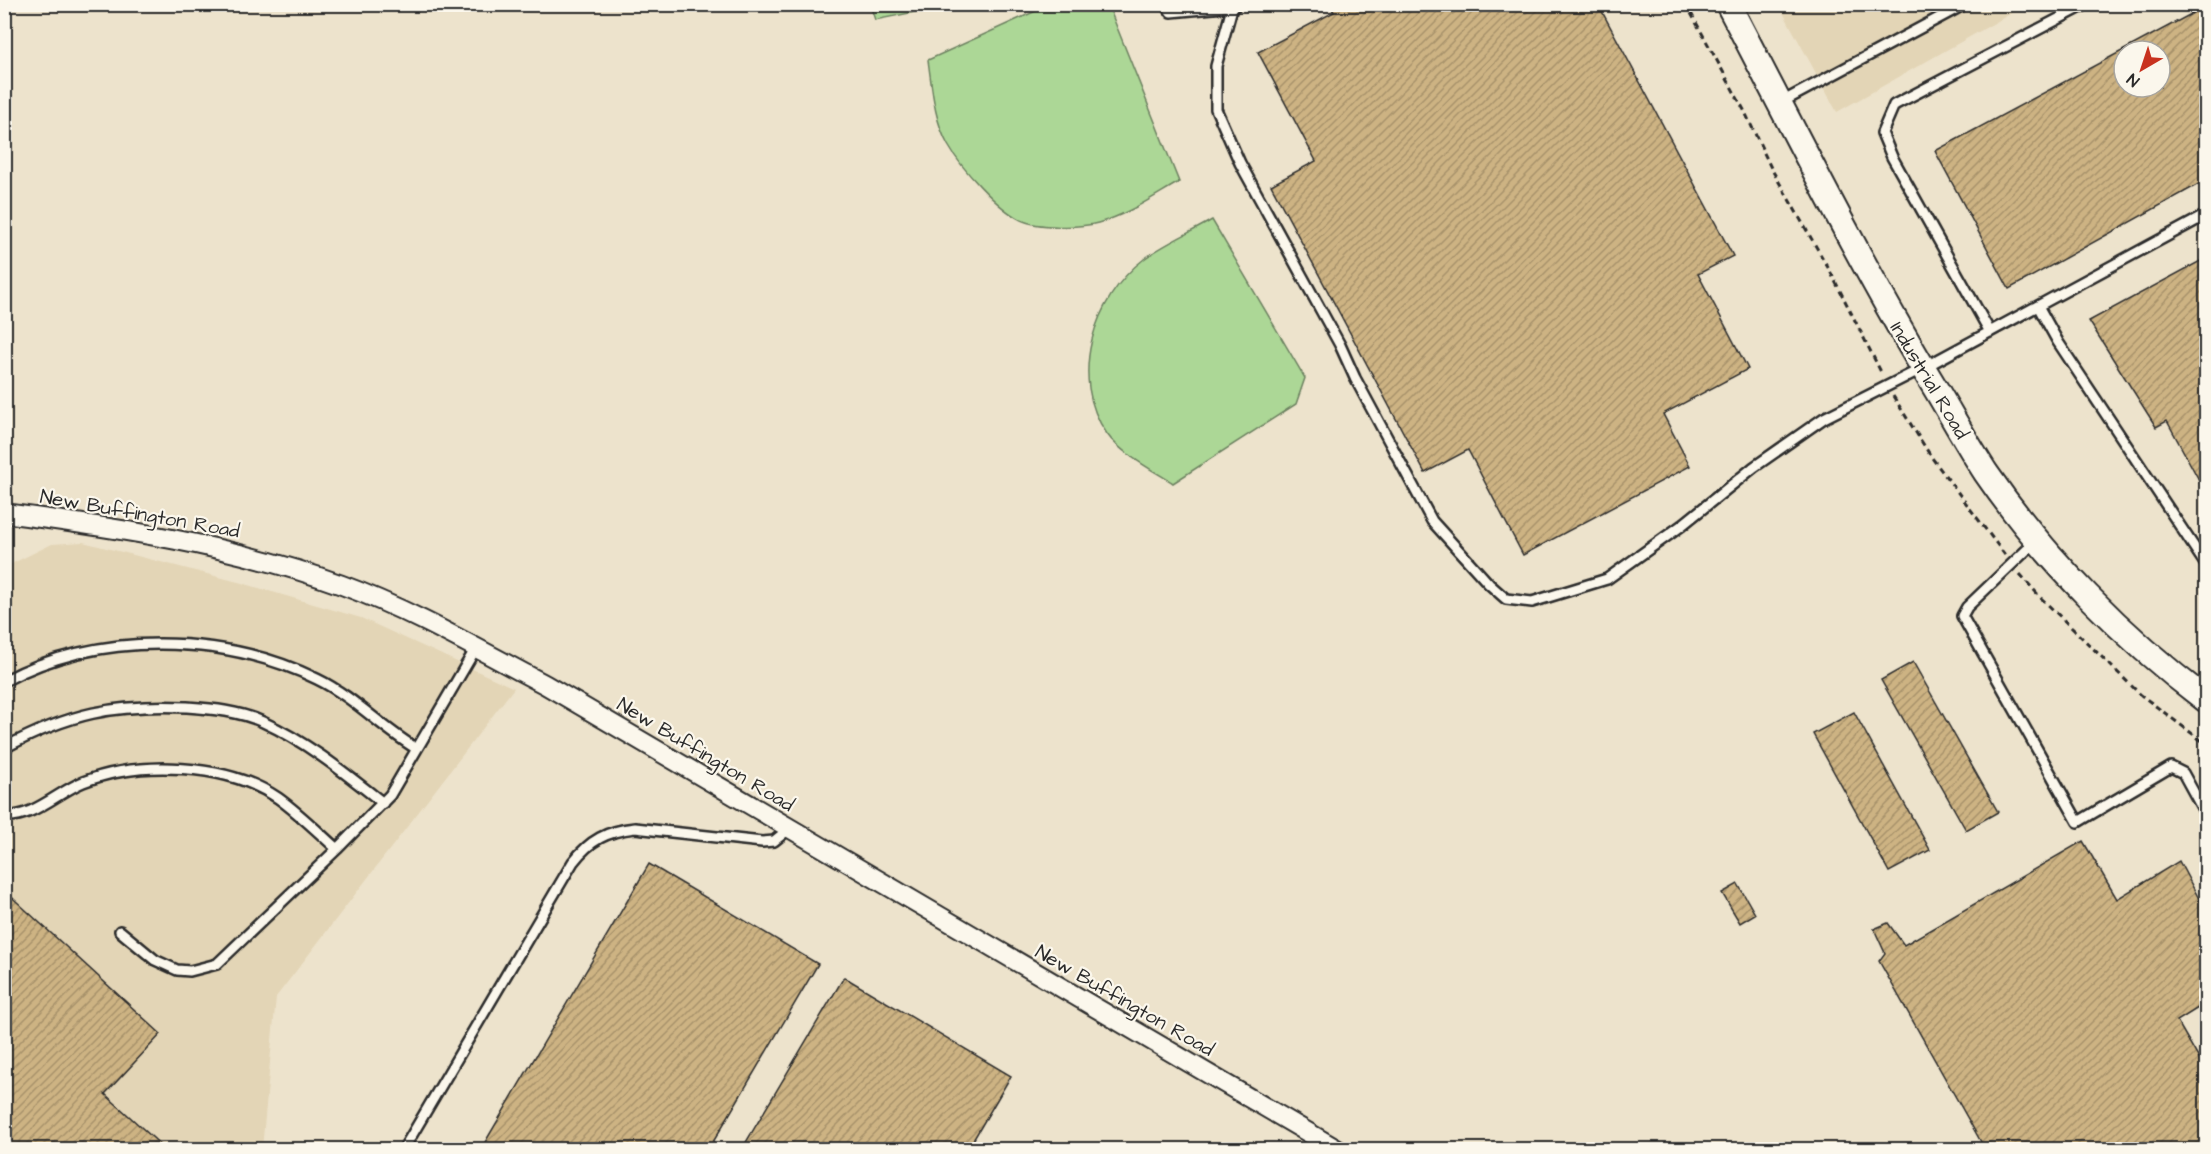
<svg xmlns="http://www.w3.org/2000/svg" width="2211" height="1154" viewBox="0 0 2211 1154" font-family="'Architects Daughter',sans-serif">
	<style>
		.built { fill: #e3d5b6 }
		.grass { fill: #acd796; stroke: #6c8160; stroke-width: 1.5 }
		.building { fill: url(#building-hatch); stroke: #2b2b2b; stroke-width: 1.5; fill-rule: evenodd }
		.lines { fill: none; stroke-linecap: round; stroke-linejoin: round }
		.service-casing { stroke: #2b2b2b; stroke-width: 14 }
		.minor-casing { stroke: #2b2b2b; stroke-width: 22 }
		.secondary-casing { stroke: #2b2b2b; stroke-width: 28 }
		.path { stroke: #2b2b2b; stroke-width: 3; stroke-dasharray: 6 4.5; stroke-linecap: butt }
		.service { stroke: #fbf7ec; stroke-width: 9 }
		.minor { stroke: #fbf7ec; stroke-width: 18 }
		.secondary { stroke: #fbf7ec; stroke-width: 24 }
		.labels { text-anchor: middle; stroke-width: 4.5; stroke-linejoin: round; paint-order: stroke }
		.street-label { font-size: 20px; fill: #2b2b2b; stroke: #fbf7ec }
	</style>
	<defs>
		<pattern id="building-hatch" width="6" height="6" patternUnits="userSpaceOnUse" patternTransform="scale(1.5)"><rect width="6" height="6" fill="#cdb383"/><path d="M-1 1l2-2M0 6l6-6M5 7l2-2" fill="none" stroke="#a7926b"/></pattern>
	</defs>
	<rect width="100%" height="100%" fill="#ede3cc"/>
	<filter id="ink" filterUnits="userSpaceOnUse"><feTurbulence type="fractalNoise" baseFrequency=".0167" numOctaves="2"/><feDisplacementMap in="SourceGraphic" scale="12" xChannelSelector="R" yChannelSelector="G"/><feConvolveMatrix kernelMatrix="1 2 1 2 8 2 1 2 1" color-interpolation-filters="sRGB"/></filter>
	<g filter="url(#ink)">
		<path class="built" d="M1779,5H2026L1837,112Z
			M83,542L242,583L361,618L514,688L276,997L262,1149L5,1150V567L52,544Z"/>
		<path class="grass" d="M870,5V4L950,5L875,20Z
			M1049,5H1108L1179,182C1153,197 1127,215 1098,223C1080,228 1037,228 1021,220C997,208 961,168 948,145C934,120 932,88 928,60Z
			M1212,220L1305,378L1296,404L1173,483C1154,471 1119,452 1107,434C1068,379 1093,298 1144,259C1164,244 1190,233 1212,220Z"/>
		<path class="building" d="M1329,4H1598L1733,256L1698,274L1748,369L1663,414L1690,466L1523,555L1468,450L1425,473L1271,185L1316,161L1258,52L1334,12Z
			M2206,6V180L2009,289L1935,151ZM2124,51H2160V87H2124Z
			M2206,258V493L2167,421L2156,427L2089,321Z
			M1913,662L1998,812L1966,830L1881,680Z
			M1854,712L1930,850L1889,872L1813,734Z
			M2083,841L2117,899L2179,861L2206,912V1003L2177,1021L2206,1071V1141L2192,1149H1985L1879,961L1885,953L1874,929L1888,923L1904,945Z
			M649,864L818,964L709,1149H481Z
			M1738,884L1755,914L1740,923L1722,893Z
			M4,890L161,1034L105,1094L165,1149H4Z
			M844,977L1011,1076L968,1149H742Z"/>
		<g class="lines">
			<defs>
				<path id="service" d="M1166,4L1171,12L1235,6
					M1232,8L1216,66V109L1240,163L1340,345L1355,378L1432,521L1489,584L1506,599L1532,602L1607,579L1681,526L1754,467L1824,418L1923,368L2206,215
					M1780,103L1965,4
					M2038,306L2058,342L2206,565
					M1990,332L1892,157L1882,133L1894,105L2087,4
					M2037,540L1967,607L1962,616L2078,822L2171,767L2183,773L2206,815
					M4,681C97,631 223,633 317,679C354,697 382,728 417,749
					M4,748C70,713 113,704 187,707C213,709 239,711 263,722C307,742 345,773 383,803
					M4,816C32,819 58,792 83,782C139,760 227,763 278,798C299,813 318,832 337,849L390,795L476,648
					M120,931L155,960L177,970L190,971L217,964L337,849
					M403,1150L573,862C590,840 607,831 635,828L762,842L774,841L789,829"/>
				<path id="minor" d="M4,513C119,528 232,545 342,585C413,611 479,650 546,685L1338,1150"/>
				<path id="secondary" d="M1728,4C1796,134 1861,266 1937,391C1953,418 1969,447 1986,473C2045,559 2124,638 2206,700"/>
			</defs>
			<use href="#service" class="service-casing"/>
			<use href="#minor" class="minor-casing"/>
			<use href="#secondary" class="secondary-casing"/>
			<path class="path" d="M1686,4L1744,110L1771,168L1830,271L1882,374
				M1893,396L1932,458L2005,555
				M2020,574L2041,598L2141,695L2206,744"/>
			<use href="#service" class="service"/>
			<use href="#minor" class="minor"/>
			<use href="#secondary" class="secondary"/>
		</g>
	</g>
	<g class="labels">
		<g class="street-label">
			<text transform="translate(1930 380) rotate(59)" y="7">Industrial Road</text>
			<text transform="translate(140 513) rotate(10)" y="7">New Buffington Road</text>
			<text transform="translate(706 754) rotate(31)" y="7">New Buffington Road</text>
			<text transform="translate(1125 1000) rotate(30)" y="7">New Buffington Road</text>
		</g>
	</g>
	<rect width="2211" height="1154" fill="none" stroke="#fbf7ec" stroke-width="24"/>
	<rect x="12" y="12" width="2187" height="1130" fill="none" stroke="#2b2b2b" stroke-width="2" filter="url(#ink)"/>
	<g transform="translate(2142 69) rotate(219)"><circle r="28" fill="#fbf7ec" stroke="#a8a59f" stroke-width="1.5"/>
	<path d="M0-4.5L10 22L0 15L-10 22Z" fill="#c8321e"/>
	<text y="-9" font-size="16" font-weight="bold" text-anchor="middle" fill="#2b2b2b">N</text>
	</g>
</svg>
